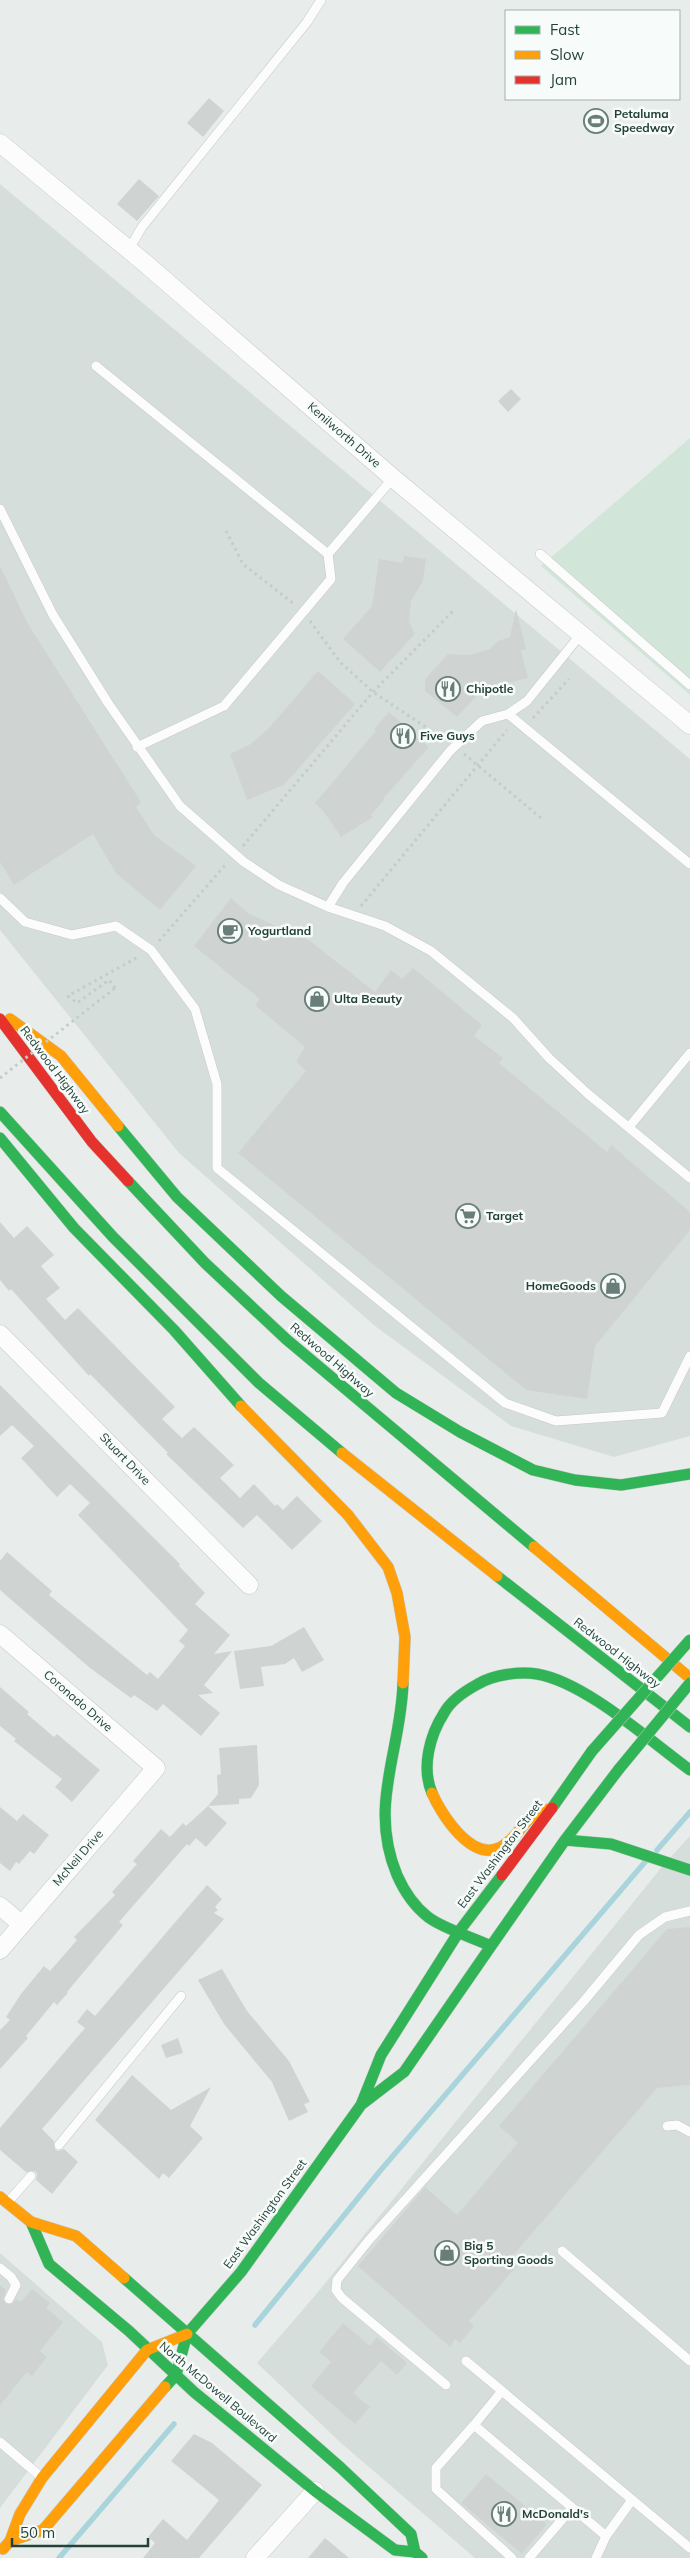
<svg xmlns="http://www.w3.org/2000/svg" width="690" height="2558" viewBox="0 0 690 2558" font-family="Mulish,sans-serif">
	<style>
		.built { fill: #d6dedb }
		.green { fill: #d1e6d8 }
		.lines { fill: none; stroke-linecap: round; stroke-linejoin: round }
		.stream { stroke: #a9d4db; stroke-width: 5.5 }
		.building { fill: #cfd4d2 }
		.lane-casing { stroke: #c5cac8; stroke-width: 10 }
		.street-casing { stroke: #c5cac8; stroke-width: 19 }
		.fast-casing { stroke: #c3cbc8; stroke-width: 12 }
		.slow-casing { stroke: #c3cbc8; stroke-width: 12 }
		.jam-casing { stroke: #c3cbc8; stroke-width: 12 }
		.path { stroke: #c3ccca; stroke-width: 3; stroke-dasharray: 2.5 4; stroke-linecap: butt }
		.lane { stroke: #fcfcfc; stroke-width: 9 }
		.street { stroke: #fcfcfc; stroke-width: 18 }
		.fast { stroke: #30b455; stroke-width: 11 }
		.slow { stroke: #ff9f0a; stroke-width: 11 }
		.jam { stroke: #e5322d; stroke-width: 11 }
		.fast-bridge-casing { stroke: #c3ccc9; stroke-width: 12; stroke-linecap: butt }
		.path-bridge { stroke: #c3ccca; stroke-width: 3; stroke-dasharray: 2.5 4; stroke-linecap: butt }
		.fast-bridge { stroke: #30b455; stroke-width: 11 }
		.labels { text-anchor: middle; stroke-width: 5; stroke-linejoin: round; paint-order: stroke }
		.poi-label { font-size: 12px; font-weight: bold; fill: #24423a; stroke: #f7fbf9; text-anchor: start }
		.street-label { font-size: 12px; fill: #24423a; stroke: #f7fbf9 }
	</style>
	<rect width="100%" height="100%" fill="#e8edeb"/>
	<path class="built" d="M0,184L690,759V1436L614,1457L511,1426L375,1326L179,1153L0,930Z
		M690,1836V2558H475L341,2443L257,2363L318,2292L665,1863Z
		M0,2253L102,2342L108,2365L0,2508Z"/>
	<path class="green" d="M690,438V695L541,566Z"/>
	<g class="lines">
		<path class="stream" d="M657,1850L690,1812
			M255,2325L380,2171L645,1862
			M59,2558L174,2424"/>
	</g>
	<path class="building" d="M209,98L224,111L203,137L187,123Z
		M139,179L159,196L137,221L117,204Z
		M511,389L521,399L508,412L498,401Z
		M404,556L426,559L423,581L411,601L409,621L415,634L380,672L343,639L372,606L379,559L403,563Z
		M0,566L28,624L141,802L136,807L154,835L196,866L160,910L116,873L93,834L14,885L0,862Z
		M516,609L526,649L521,651L528,678L483,689L457,717L425,691V679L448,654L470,655L490,649L498,641L510,637Z
		M318,671L355,704L284,785L247,800L230,754L251,744L269,728Z
		M389,712L429,747L383,799L384,800L371,815L373,817L341,837L324,812L315,803L376,731L374,729Z
		M231,898L249,914L310,941L375,992L391,970L402,979L413,968L482,1025L474,1036L503,1058L499,1063L607,1152L611,1145L690,1212V1230L595,1346L587,1399L526,1390L238,1153L306,1071L296,1061L305,1047L255,1005L260,999L194,946Z
		M0,1222L14,1238L27,1226L54,1255L41,1266L60,1288L46,1299L65,1320L78,1308L175,1407L162,1419L182,1438L194,1427L234,1465L220,1478L240,1498L254,1484L275,1506L277,1504L283,1510L297,1496L322,1521L292,1550L257,1515L243,1528L166,1454L168,1453L90,1374L89,1376L11,1289L9,1291L0,1280Z
		M0,1385L180,1564L179,1566L205,1593L195,1604L230,1635L214,1654L232,1651L204,1685L213,1693L198,1695L220,1713L201,1736L163,1704L157,1711L134,1695L131,1698L90,1668L0,1590V1561L7,1552L52,1591L49,1595L147,1675L150,1672L158,1679L185,1646L179,1641L188,1630L78,1515L90,1503L70,1484L57,1497L21,1458L34,1446L12,1425L0,1436Z
		M304,1627L324,1660L302,1672L294,1658L285,1664L261,1667L264,1686L240,1689L234,1651L271,1646Z
		M0,1687L29,1712L27,1714L54,1737L57,1734L100,1770L72,1802L55,1787L62,1779L14,1741L16,1739L0,1726Z
		M257,1745L259,1785L251,1798L239,1799V1804L208,1806L218,1794L217,1775L221,1774L219,1748Z
		M208,1806L227,1823L206,1847L196,1838L189,1846L187,1844L119,1922L123,1925L67,1992L68,1993L57,2005L54,2002L26,2036L28,2038L0,2069V2030L10,2020L6,2017L21,1994L44,1966L50,1971L77,1940L74,1937L115,1895L112,1892L137,1864L133,1861L161,1829L170,1837L183,1823L186,1826Z
		M0,1807L17,1821L23,1814L49,1835L34,1854L30,1851L19,1864L16,1862L10,1871L0,1863Z
		M207,1885L222,1899L215,1907L218,1910L214,1913L224,1919L42,2129L54,2141L55,2149L58,2151L64,2149L78,2162L52,2194L36,2180L37,2174L35,2171L26,2172L0,2150V2128L85,2028L77,2022L87,2009L95,2016Z
		M690,1927V2085L657,2088L510,2259L517,2266L469,2321L474,2326L460,2343L455,2339L450,2347L358,2266L425,2187L457,2215L518,2143L499,2126L667,1929Z
		M222,1969L247,2011L289,2061L310,2102L304,2104L308,2112L289,2121L272,2082L224,2024L198,1980Z
		M178,2038L183,2053L166,2058L161,2045Z
		M132,2075L171,2110L211,2087L190,2126L203,2138L169,2178L163,2173L159,2179L95,2120Z
		M0,2285L6,2290L3,2299L6,2304H12L16,2299L21,2302L32,2289L50,2303L46,2308L63,2322L40,2351L47,2357L32,2376L27,2372L0,2405Z
		M343,2323L370,2346L377,2337L407,2363L397,2375L381,2361L353,2393L370,2407L355,2424L311,2386L331,2362L319,2352Z
		M194,2434L212,2443L262,2485L199,2558H143L155,2543L148,2537L163,2519L187,2540L219,2500L171,2461Z
		M486,2474L547,2524L522,2554L461,2503Z
		M325,2538L349,2558H308Z"/>
	<g class="lines">
		<defs>
			<path id="lane" d="M129,249L142,227L307,22L321,0
				M96,366L328,554L331,579L224,706L137,747
				M0,509L53,615L108,703L180,806L244,862L279,885L328,907L385,926L431,951L513,1018L549,1058L588,1094L690,1178
				M328,554L393,478
				M540,554L690,685
				M508,714L690,864
				M0,898L25,922L72,935L116,926L151,950L195,1009L217,1084V1168L505,1403L556,1421L662,1413L690,1356
				M328,907L343,883L450,751L482,721L508,714L527,701L581,634
				M629,1127L690,1053
				M667,2126L677,2125L690,2132
				M59,2145L181,1996
				M8,2202L31,2176
				M562,2251L690,2361
				M0,2268L11,2277L16,2285L9,2299
				M466,2361L690,2548
				M446,2385L342,2298L336,2290L337,2280L369,2240L584,2001L639,1935L665,1917L690,1911
				M502,2391L474,2425L606,2536
				M474,2425L436,2468V2489L512,2558
				M0,2442L40,2476
				M529,2558L572,2508
				M596,2558L606,2536L632,2500"/>
			<path id="street" d="M0,143L146,264L393,478L690,725
				M0,1334L249,1585
				M0,1634L156,1768L0,1950
				M0,1906L21,1924
				M255,2558L315,2491"/>
			<path id="fast" d="M0,1112L113,1237L259,1383L342,1453
				M118,1126L177,1197L281,1296L396,1393L460,1432L533,1470L575,1480L621,1485L690,1474
				M0,1138L74,1228L174,1330L241,1406
				M128,1181L205,1263L286,1339L534,1547
				M497,1576L690,1727
				M403,1683C401,1752 368,1805 397,1875C404,1891 414,1906 428,1917C442,1928 474,1938 491,1946
				M432,1793C421,1767 430,1735 444,1713C451,1700 465,1691 478,1684C493,1675 519,1671 537,1674C585,1682 650,1741 690,1770
				M552,1808L592,1751
				M565,1840L611,1844L690,1870
				M491,1946L565,1840L619,1769
				M361,2105L404,2072L491,1946
				M31,2222L49,2264L129,2331L194,2392L315,2491L395,2550L415,2552L422,2558
				M124,2278L341,2468L411,2534L415,2552
				M165,2387L176,2375L187,2334L241,2272L361,2105L381,2055L460,1930L502,1875"/>
			<path id="slow" d="M10,1019L61,1056L118,1126
				M241,1406L348,1515L388,1567L397,1593L405,1637L403,1683
				M342,1453L497,1576
				M534,1547L690,1678
				M432,1793C441,1814 472,1863 501,1847C524,1834 518,1818 552,1808
				M0,2197L31,2222L76,2236L124,2278
				M10,2541L43,2530L165,2387
				M3,2549L10,2541L20,2514L42,2478L147,2350L187,2334"/>
			<path id="jam" d="M0,1019L92,1142L128,1181
				M502,1875L552,1808"/>
		</defs>
		<use href="#lane" class="lane-casing"/>
		<use href="#street" class="street-casing"/>
		<use href="#fast" class="fast-casing"/>
		<use href="#slow" class="slow-casing"/>
		<use href="#jam" class="jam-casing"/>
		<path class="path" d="M226,531L243,564L294,604
			M310,621L340,662L373,692L445,740
			M533,718L569,679
			M464,754L541,818
			M243,846L373,692L453,611
			M361,906L507,730
			M159,941L227,863
			M115,988L109,980L77,1003L68,996L138,957"/>
		<use href="#lane" class="lane"/>
		<use href="#street" class="street"/>
		<use href="#fast" class="fast"/>
		<use href="#slow" class="slow"/>
		<use href="#jam" class="jam"/>
		<defs>
			<path id="fast-bridge" d="M592,1751L690,1640
				M619,1769L690,1683"/>
		</defs>
		<use href="#fast-bridge" class="fast-bridge-casing"/>
		<path class="path-bridge" d="M0,1078L115,988"/>
		<use href="#fast-bridge" class="fast-bridge"/>
	</g>
	<defs>
		<symbol id="stadium-ring" viewBox="-11 -11 22 22"><circle r="9.5" fill="#f7fbf9" stroke="#697e78" stroke-width="1.5"/><path d="M0-5a6.5 5 0 1 0 0 10a6.5 5 0 1 0 0-10ZM-3.5-1.8h7v3.6h-7Z" fill="#697e78"/></symbol>
		<symbol id="restaurant-ring" viewBox="-11 -11 22 22"><circle r="9.5" fill="#f7fbf9" stroke="#697e78" stroke-width="1.5"/><path d="M-5-6h1v4h1v-4h1v4h1v-4h1v5L-1.5 .5V6h-2V.5L-5-1ZM5-6V6H3V1.5H1.5Q1.5-4 5-6Z" fill="#697e78"/></symbol>
		<symbol id="cafe-ring" viewBox="-11 -11 22 22"><circle r="9.5" fill="#f7fbf9" stroke="#697e78" stroke-width="1.5"/><path d="M-5.5-4.5H6V0H3Q3 3.5 0 3.5H-2.5Q-5.5 3.5-5.5 0ZM3-3.2v2h1.7v-2ZM-6 4.5H4V6H-6Z" fill="#697e78"/></symbol>
		<symbol id="shop-ring" viewBox="-11 -11 22 22"><circle r="9.5" fill="#f7fbf9" stroke="#697e78" stroke-width="1.5"/><path d="M-5-2.5h2.3a2.7 3.5 0 0 1 5.4 0H5L5.5 6h-11ZM-1.5-2.5h3a1.5 2.3 0 0 0-3 0Z" fill="#697e78"/></symbol>
		<symbol id="supermarket-ring" viewBox="-11 -11 22 22"><circle r="9.5" fill="#f7fbf9" stroke="#697e78" stroke-width="1.5"/><path d="M-6-5.5h2.5l.6 2H6L4.5 2H-2.5L-4.4-4H-6ZM-1.5 3.2a1.3 1.3 0 1 0 .1 0ZM3 3.2a1.3 1.3 0 1 0 .1 0Z" fill="#697e78"/></symbol>
	</defs>
	<g fill-rule="evenodd">
		<use href="#stadium-ring" x="582" y="107" width="28" height="28"/>
		<use href="#restaurant-ring" x="434" y="675" width="28" height="28"/>
		<use href="#restaurant-ring" x="389" y="722" width="28" height="28"/>
		<use href="#cafe-ring" x="216" y="917" width="28" height="28"/>
		<use href="#shop-ring" x="303" y="985" width="28" height="28"/>
		<use href="#supermarket-ring" x="454" y="1202" width="28" height="28"/>
		<use href="#shop-ring" x="599" y="1272" width="28" height="28"/>
		<use href="#shop-ring" x="433" y="2239" width="28" height="28"/>
		<use href="#restaurant-ring" x="490" y="2500" width="28" height="28"/>
	</g>
	<g class="labels">
		<g class="poi-label">
			<text x="614" y="118">Petaluma<tspan x="614" dy="14">Speedway</tspan></text>
			<text x="466" y="693">Chipotle</text>
			<text x="420" y="740">Five Guys</text>
			<text x="248" y="935">Yogurtland</text>
			<text x="334" y="1003">Ulta Beauty</text>
			<text x="486" y="1220">Target</text>
			<text x="596" y="1290" text-anchor="end">HomeGoods</text>
			<text x="464" y="2250">Big 5<tspan x="464" dy="14">Sporting Goods</tspan></text>
			<text x="522" y="2518">McDonald's</text>
		</g>
		<g class="street-label">
			<text transform="translate(344 435) rotate(41)" y="4">Kenilworth Drive</text>
			<text transform="translate(55 1070) rotate(53)" y="4">Redwood Highway</text>
			<text transform="translate(332 1360) rotate(41)" y="4">Redwood Highway</text>
			<text transform="translate(125 1459) rotate(46)" y="4">Stuart Drive</text>
			<text transform="translate(617 1653) rotate(38)" y="4">Redwood Highway</text>
			<text transform="translate(78 1701) rotate(41)" y="4">Coronado Drive</text>
			<text transform="translate(500 1854) rotate(-53)" y="4">East Washington Street</text>
			<text transform="translate(78 1858) rotate(-49)" y="4">McNeil Drive</text>
			<text transform="translate(265 2214) rotate(-54)" y="4">East Washington Street</text>
			<text transform="translate(218 2392) rotate(40)" y="4">North McDowell Boulevard</text>
		</g>
	</g>
	<rect x="505" y="10" width="175" height="90" fill="#f7fbf9" stroke="#a3b1ad"/>
	<rect x="515" y="26" width="25" height="8" fill="#30b455" stroke="#a3b1ad"/>
	<text x="550" y="35" font-size="15" fill="#24423a">Fast</text>
	<rect x="515" y="51" width="25" height="8" fill="#ff9f0a" stroke="#a3b1ad"/>
	<text x="550" y="60" font-size="15" fill="#24423a">Slow</text>
	<rect x="515" y="76" width="25" height="8" fill="#e5322d" stroke="#a3b1ad"/>
	<text x="550" y="85" font-size="15" fill="#24423a">Jam</text>
	<path d="M12 2538v8h136v-8" fill="none" stroke="#24423a" stroke-width="2.5"/>
	<text x="20" y="2538" font-size="15" fill="#24423a" stroke="#f7fbf9" stroke-width="4" paint-order="stroke">50 m</text>
</svg>
